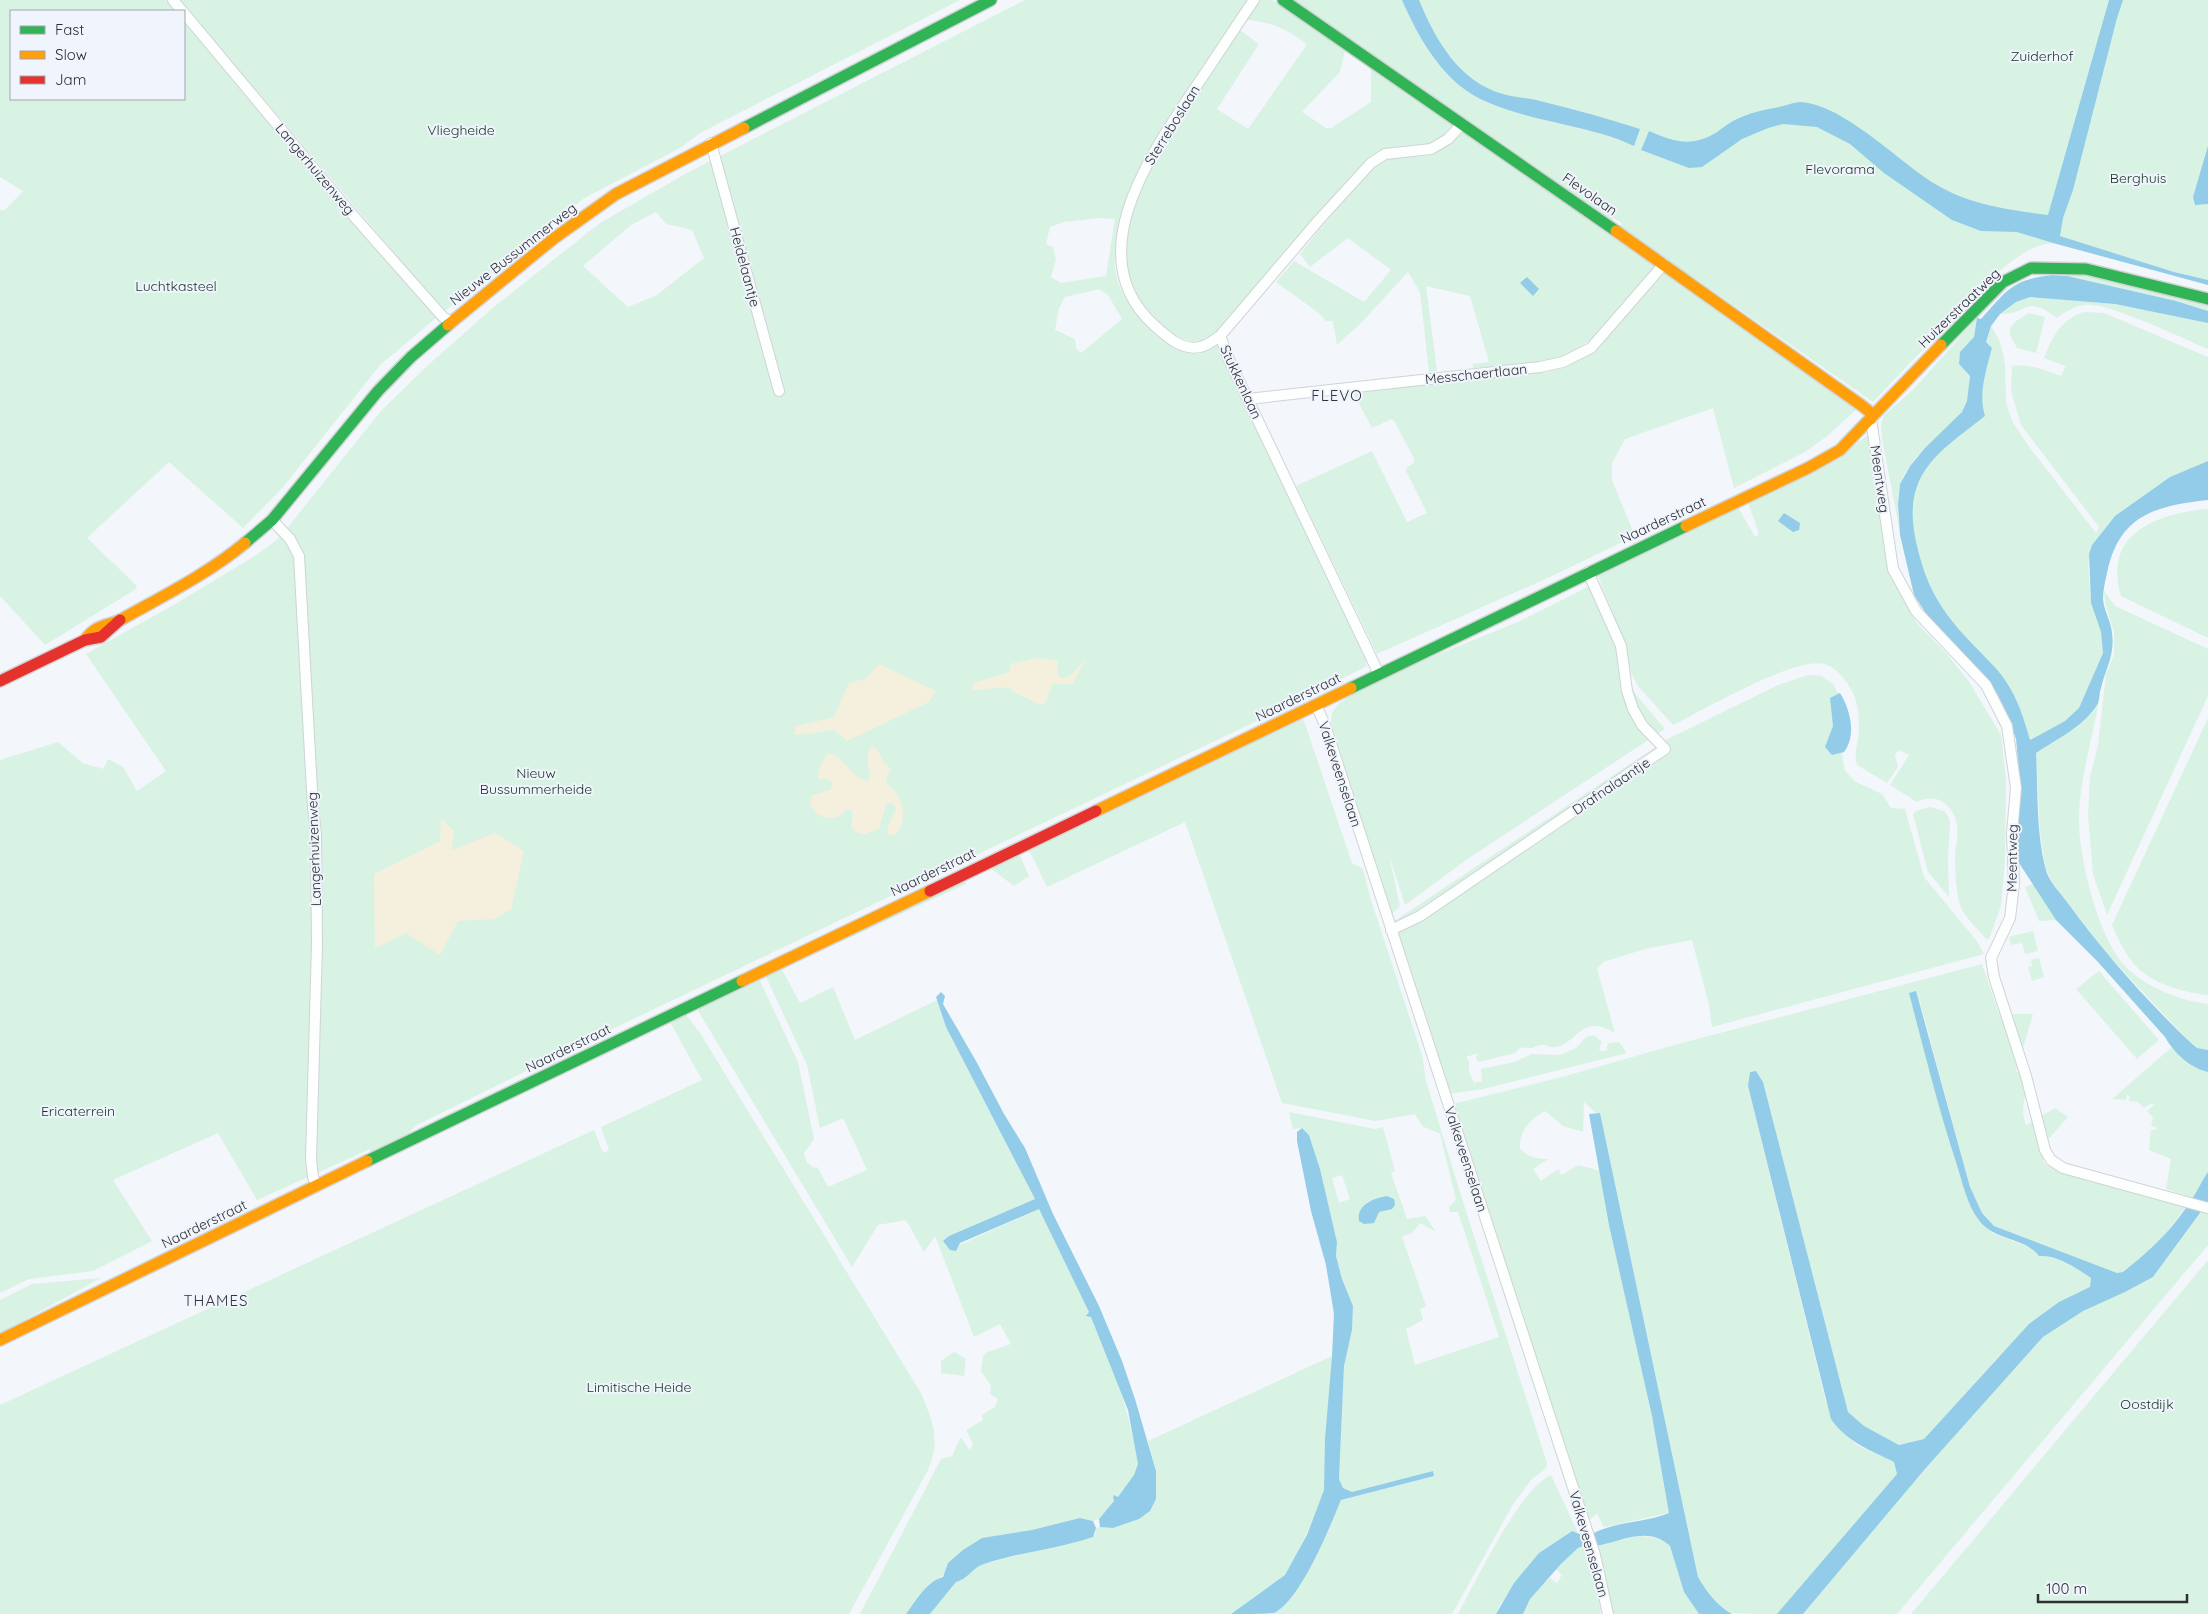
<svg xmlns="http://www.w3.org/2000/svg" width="2208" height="1614" viewBox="0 0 2208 1614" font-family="Quicksand,sans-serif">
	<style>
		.green { fill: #d8f3e3; fill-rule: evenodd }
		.sand { fill: #f4f0dd }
		.water { fill: #92cce8 }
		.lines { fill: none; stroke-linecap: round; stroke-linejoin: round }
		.street-casing { stroke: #d0d3d5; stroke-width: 12 }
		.fast-casing { stroke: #d0d3d5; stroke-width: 14 }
		.slow-casing { stroke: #d0d3d5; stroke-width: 14 }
		.jam-casing { stroke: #d0d3d5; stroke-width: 14 }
		.street { stroke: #fdfefe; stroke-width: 10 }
		.fast { stroke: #30b455; stroke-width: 11 }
		.slow { stroke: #ff9f0a; stroke-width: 11 }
		.jam { stroke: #e5322d; stroke-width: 11 }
		.labels { text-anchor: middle; stroke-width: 4; stroke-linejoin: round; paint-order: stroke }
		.park-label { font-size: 14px; fill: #143421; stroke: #f0f5fd }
		.street-label { font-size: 14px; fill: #2d2f32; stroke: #f0f5fd }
		.neighbourhood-label { font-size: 15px; letter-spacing: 1px; fill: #32363c; stroke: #f0f5fd }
	</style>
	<rect width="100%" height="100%" fill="#f3f6fa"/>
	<path class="green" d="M0,0H166L176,11H11V99H184V21L436,318L380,365L283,487L243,528L169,462L87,538L137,586L136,589L45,645L0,596V210H5L23,191L0,177Z
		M180,0H960L702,132L680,148L583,199L445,311L433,299Z
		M1025,0H1248C1229,28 1210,57 1191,85C1158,136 1110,204 1115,268C1117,294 1144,327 1165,342C1183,354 1199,360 1216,345L1219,348L1366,659L1367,666L1288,706L579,1045L417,1125L404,1137L371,1152L370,1149L257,1200L218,1133L113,1180L152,1241L93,1271L29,1279L0,1293V760L58,742L83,763L103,769L108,759L123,767L137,791L166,771L86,654L177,603L258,554L280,537L381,411L427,366L495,306L600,223L687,173ZM656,212L666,224L692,230L704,258L657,295L628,307L583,266L631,225ZM1100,218L1115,219L1106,276L1061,283L1051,277L1056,259L1053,247L1046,244L1050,227L1064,222ZM1099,289L1108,295L1122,319L1081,353L1076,348L1075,339L1055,330L1059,308L1065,297Z
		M1261,0H1272L1345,51L1340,72L1302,112L1326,128H1331L1371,102V68L1454,125C1431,151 1417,148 1385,150L1257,285L1214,335L1203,341L1194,342L1173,335L1158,324L1142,307L1127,277L1126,234L1134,207L1156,156L1240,30L1259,44L1217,109L1248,129L1306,46L1305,43C1288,30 1269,21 1247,20Z
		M1292,0H2208V280L2174,272L2060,236L2061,227L2040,237L2053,243C2014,245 1968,303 1943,329C1919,353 1896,378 1873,402L1621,227L1622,223L1613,218L1612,220Z
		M1463,132L1655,267C1626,304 1596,348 1549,361C1528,367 1495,366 1473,368V364L1489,362L1470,296L1426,286L1437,371L1429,372L1420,292L1408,272L1362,322L1337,345L1333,321H1326L1320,314L1276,282L1294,261L1364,302L1391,270L1348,238L1310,267L1300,254L1339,205L1377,164L1388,158L1429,156Z
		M2068,272L2102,276L2208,306V311L2176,301L2067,276Z
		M1665,273L1858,408L1826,437L1805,452L1734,488L1713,408L1625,439L1612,463V480L1635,536L1552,576L1377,654L1296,486L1372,451L1407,522L1427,513L1406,471L1407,467L1414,463V459L1395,422L1392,419L1372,428L1352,390L1546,372L1567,367L1594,351Z
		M2030,297L2115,304L2200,321L2208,323V349C2184,339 2106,301 2085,305C2074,306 2065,312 2057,318C2024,293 2029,315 2000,314L2016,302Z
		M2084,312L2104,313L2208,357V461L2170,477L2115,516L2092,545L2088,563L2091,603L2101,632L2103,653L2079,708L2065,721L2029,740C2018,673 1967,650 1934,597C1925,582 1921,561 1916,544C1913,528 1909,512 1913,495C1918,476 1934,455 1949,443C1956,437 1967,432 1973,424C1984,409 1980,401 1982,385C1984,373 1989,360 1992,348L1986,342L1991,326L1999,340L2003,353L2005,366L2006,403L2013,423L2030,448L2096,533L2099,527L2021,425L2011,391L2012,366C2030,364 2045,370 2061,376L2066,366L2044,358C2053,336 2060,320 2084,312Z
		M2029,313L2045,317L2036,353L2017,348L2010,335V328L2016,321Z
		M1977,318L1974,337L1960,352L1959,364L1970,376C1969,384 1969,395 1966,403C1955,434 1908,450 1900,486C1896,501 1899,517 1900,532L1882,439L1881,425L1884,415L1914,389Z
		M1868,435L1887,540L1900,592L1916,622L1947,654L1970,683L2001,735L2006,780L2005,860L2001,906L1989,939H1986C1977,928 1962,915 1959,902C1956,888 1955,873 1955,859C1955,848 1959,835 1957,824C1953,804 1936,792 1917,802L1890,785L1909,755L1899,750L1895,755L1898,767L1887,783L1857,765C1854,754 1857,748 1858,738C1860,724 1859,706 1853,693C1848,682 1836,667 1824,664C1795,656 1703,710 1673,725L1638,686L1631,673L1626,647L1598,576L1738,507L1755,537L1759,534L1748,502L1834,460Z
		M2208,509V638L2121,596C2102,534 2157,513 2208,509Z
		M1590,586L1611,631L1626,679L1637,696L1665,729L1469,858L1405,905L1389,855L1400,906L1391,915L1331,724L1332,713L1338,704L1355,693L1397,671L1518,622Z
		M2104,591L2115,606L2208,649V696L2107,915L2093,874L2088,815L2090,776L2098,745L2106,674L2114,655V632L2105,603Z
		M1808,675L1821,676L1833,684L1841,698L1846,739L1842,755L1845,771L1856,782L1882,794L1891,808L1905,809L1924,877L1976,940L1984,954L1712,1027L1709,1005L1692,940L1645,949L1603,962L1597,969L1615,1033C1578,1011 1577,1049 1551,1047C1549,1047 1546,1045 1544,1045C1540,1044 1536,1047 1532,1048C1524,1048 1521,1045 1515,1053L1478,1062L1476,1057L1478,1053L1466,1057L1469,1062V1071L1474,1083L1482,1081L1481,1069L1514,1062L1532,1054L1560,1055L1576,1048L1586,1037L1594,1035L1602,1042L1599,1049L1601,1051L1608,1050L1606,1048L1609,1043L1619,1042L1627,1053L1483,1089L1448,1094L1390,924L1666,740L1778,685Z
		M2099,701C2092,739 2081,775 2079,813C2077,854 2098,938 2126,967C2147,988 2179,1000 2208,1004V1050L2197,1048L2191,1043L2105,952L2052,882L2045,867L2040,833L2036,753C2060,738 2082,725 2099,701Z
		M1303,718L1352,863L1363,869L1370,897L1422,1055L1426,1081L1464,1205L1547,1463L1546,1468L1531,1480L1512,1506L1452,1614H1273L1286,1604L1328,1532L1341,1500L1434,1476L1433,1471L1351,1493L1343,1488L1339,1479L1344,1366L1352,1330L1353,1306L1342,1279L1336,1256L1337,1242L1320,1169L1309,1135L1302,1128L1293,1129L1289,1112L1375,1129L1383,1127L1395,1171L1391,1173L1407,1219L1425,1216L1436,1232L1420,1223L1412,1233L1402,1237L1426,1306L1420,1309L1423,1320L1406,1329L1415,1365L1499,1337L1458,1212H1450L1449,1207L1456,1200L1440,1134L1422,1126L1415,1114L1376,1121L1282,1103L1185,822L1047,887L1028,848ZM1342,1175L1350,1199L1339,1203L1332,1178Z
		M2208,718V995C2182,992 2151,984 2133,963C2124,952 2118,938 2112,925Z
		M1930,807L1944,811L1948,816L1950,823L1948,859L1949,897L1928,872L1913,814L1916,811Z
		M1018,851L1029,876L1014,886L986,865Z
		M965,875L966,884L838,943L831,936Z
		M2033,884L2056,920L2039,921L2025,887Z
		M2033,931L2038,951L2025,954L2022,943L2011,945L2009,937Z
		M2039,958L2044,977L2032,981L2028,967L2032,966L2031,960Z
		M777,960L800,1003L833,987L855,1040L937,1000L946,1027L1035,1199L949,1236L951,1249L1039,1209C1074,1282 1116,1355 1132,1434C1134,1443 1138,1456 1138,1465C1136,1477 1125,1488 1118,1497L1115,1495L1114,1501L1099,1519L1093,1521L1080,1518L1032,1530L945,1573L925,1590L906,1614H860L941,1459L952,1456L961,1437L970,1451L973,1443L966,1430L983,1420L982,1415L995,1407L998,1399L990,1394L991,1386L981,1371L983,1356L987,1352L1011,1344L1000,1324L974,1337L935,1236L924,1252L906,1220L878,1225L852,1267L691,999L755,970L798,1062L814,1139L804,1153L807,1163L814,1168L817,1167L828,1187L867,1170L843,1118L820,1128L807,1065L762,968Z
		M1982,964L1999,1014H2033L2016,1071L2031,1081C2024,1097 2020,1108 2026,1125L2055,1108L2068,1117L2047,1141L2043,1162L2048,1166L2186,1207L2155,1247L2123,1272L2117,1273L1994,1226L1982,1213L1970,1187L1917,991L1966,1191L1992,1233L2034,1249L2039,1256C2058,1255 2076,1268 2091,1278V1287L2078,1294L2000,1355L1924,1439L1899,1445L1864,1426L1848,1412L1763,1082L1750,1072L1748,1086L1826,1402L1855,1444L1894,1462L1897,1474L1778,1614C1767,1614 1739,1614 1730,1613C1716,1607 1704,1589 1698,1577L1600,1113H1596L1584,1102L1583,1132L1563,1126L1545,1111C1530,1120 1519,1130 1520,1149C1528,1157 1538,1159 1548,1159L1533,1169L1541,1181L1558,1169L1562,1175L1578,1165L1601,1171C1619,1286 1653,1398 1669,1513L1604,1527L1597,1514L1588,1521L1453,1104L1562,1077L1678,1044Z
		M2099,971L2159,1040L2137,1059L2076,989Z
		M684,1012L700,1033L921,1393C933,1423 941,1438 928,1470L849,1614H0V1405L594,1130L603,1153L609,1150L601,1127L702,1080L669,1020Z
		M2171,1048L2192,1065L2208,1072V1172L2193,1198L2166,1189L2171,1159L2149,1150L2151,1130H2156V1127L2151,1126L2153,1118L2147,1111L2154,1105L2152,1103L2144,1108L2138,1102L2129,1101L2130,1096L2127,1095L2126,1100L2112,1099Z
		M2201,1212L2208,1214V1245L1897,1614H1803L1925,1469L2043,1337L2083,1310L2125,1292L2153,1277Z
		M2208,1260V1614H1911Z
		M101,1278L2,1332L0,1333V1300L32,1284Z
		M954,1352L966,1359L964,1376L941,1373V1361Z
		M1332,1356L1324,1490L1316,1512L1300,1549L1285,1575L1231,1614H930L956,1582L961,1581L980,1565L1095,1535L1096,1528L1100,1527L1113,1528L1139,1519L1156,1471L1148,1441Z
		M1551,1475L1578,1533L1571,1531L1539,1553L1500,1605L1496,1614H1458C1475,1583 1520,1488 1551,1475Z
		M1637,1536C1649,1536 1661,1538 1670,1546L1684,1592L1699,1614H1612L1609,1594L1596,1546Z
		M1583,1546L1591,1547L1601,1614H1523C1527,1598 1538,1588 1550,1578L1557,1583L1562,1575L1556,1569L1578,1548Z"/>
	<path class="sand" d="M1035,658L1058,661L1057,672L1060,678C1072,680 1078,666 1086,658L1073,684H1052L1046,702L1041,705L1011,691L1012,688C998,686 985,691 971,690L974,683L1009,672L1011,664Z
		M879,664L936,691L929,702L847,741L833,730L795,735L794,727L834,717L849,683L865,679Z
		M871,747L877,749L885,764L891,769L886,779L888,785C903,795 910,822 894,835H889L887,829L896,808L892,803L886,804L879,829L864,834L856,832L851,826L853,815L851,810H846C835,823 817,820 810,804L812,795L830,790L833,782L826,778L820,780L818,777L820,766L827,754H835C844,761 857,782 868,781C873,770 863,758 871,747Z
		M441,819L454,831L452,850L495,833L524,851L511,909L494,919L458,921L440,955L406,933L375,948L374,874L440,841Z"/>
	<path class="water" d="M1402,0H1419C1435,39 1459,82 1503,94C1516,98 1531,98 1544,102C1577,110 1609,119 1640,129L1634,146C1623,141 1613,137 1602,134C1560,121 1492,114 1459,85C1433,63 1415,30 1402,0Z
		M2109,0H2123L2117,18L2073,190L2063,218L2060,236L2174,272L2208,280V285L2053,243L2017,232L1981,231L1952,220L1884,173L1850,144L1817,127L1783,124L1768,128L1742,139L1702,167L1689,168L1641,150L1649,131C1669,140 1689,147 1710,136C1719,132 1726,124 1735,120C1749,113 1763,110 1779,107C1785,106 1794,102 1801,102C1844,105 1898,161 1935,184C1970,205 2009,210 2048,215Z
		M2208,146V204L2195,205L2193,197Z
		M2053,275L2067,276L2176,301L2208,311V323L2115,304L2030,297L2016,302L2000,314L1991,326L1986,342L1992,348C1986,371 1978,394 1985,416C1935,455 1900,475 1917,546C1926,584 1938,606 1964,635C1977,650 1994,664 2005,680C2018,699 2024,719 2030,740L2065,721L2079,708L2103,653L2101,632L2091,603L2089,554L2092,545L2115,516L2170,477L2208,461V500C2155,506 2119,515 2107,573C2105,582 2103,590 2103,599C2104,611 2111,621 2112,633C2115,656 2106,667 2101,688C2099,693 2100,698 2098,703C2085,726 2057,739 2036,753C2038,790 2036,830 2045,867C2048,881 2059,891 2067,902C2104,953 2146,1000 2191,1043L2197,1048L2208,1050V1072C2190,1068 2174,1053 2165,1037L2098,962L2056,920L2019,863L2017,843L2019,770L2016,739L2008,716L1998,695L1925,612L1914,595L1900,535L1898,504L1900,484L1910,466L1925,448L1962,412L1967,401L1970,376L1959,364L1960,352L1974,337L1977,318L1981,319C2007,290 2013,279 2053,275Z
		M1527,277L1539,289L1533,296L1520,283Z
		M1784,513L1800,523L1799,530L1793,532L1778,521Z
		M1840,693C1850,709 1857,735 1844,752L1832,755L1825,747L1833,726L1830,698Z
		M1916,991L1970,1187L1982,1213L1994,1226L2117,1273L2123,1272C2152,1249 2172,1230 2192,1199C2198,1190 2202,1180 2208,1172V1202L2153,1277L2125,1292L2083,1311L2043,1337L1925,1469L1803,1614H1777L1897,1474L1894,1462C1870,1450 1847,1442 1831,1419L1748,1086L1750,1072L1756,1071L1763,1082L1848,1412L1864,1426L1899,1445L1924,1439L2029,1324L2059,1302L2090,1287L2091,1278C2076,1268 2058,1255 2039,1256C2025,1237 1993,1241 1978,1219C1967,1204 1962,1181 1956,1162C1938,1107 1924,1050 1909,993Z
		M941,992L945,996L943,1004L976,1061L1004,1114L1025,1148L1053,1214L1099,1306L1122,1361L1135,1399L1156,1471V1499L1150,1511L1139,1519L1113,1528L1100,1527L1099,1519L1114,1501L1113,1497L1114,1495L1118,1497L1134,1475L1138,1464L1128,1410L1091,1317L1086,1316L1089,1312L1039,1209L960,1243L956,1251L950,1250L943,1241L949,1236L1035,1199L946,1027L936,997Z
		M1600,1113L1698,1577C1706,1591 1717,1606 1732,1614H1699L1684,1592L1670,1546C1648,1525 1620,1542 1596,1546L1592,1534C1616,1521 1644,1523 1669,1513L1652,1416L1609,1225L1589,1114Z
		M1302,1128L1309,1135L1320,1169L1337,1242L1336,1256L1342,1279L1353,1306L1352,1330L1344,1366L1339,1479L1343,1488L1352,1492L1433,1471L1434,1476L1341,1500C1330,1527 1300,1601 1274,1613C1266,1614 1241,1614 1231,1614L1285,1575L1307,1535L1324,1490L1325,1439L1332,1356L1334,1314L1326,1265L1311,1211L1297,1141V1132Z
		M1387,1196L1394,1199L1395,1205L1392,1209L1379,1212L1374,1223L1364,1224L1359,1221C1356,1205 1374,1198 1387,1196Z
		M1080,1518L1093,1521L1096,1528L1093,1537C1057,1549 1020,1552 984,1564C973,1567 967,1580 956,1582L930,1614H906C915,1602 927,1581 943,1577L948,1563L963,1550L982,1538L1032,1530Z
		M1572,1531L1587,1537L1591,1547L1583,1546L1578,1548L1561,1564L1530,1599L1523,1614H1496L1514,1583L1539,1553Z"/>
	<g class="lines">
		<defs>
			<path id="street" d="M173,0L182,11
				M184,13L351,213L443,317L451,322
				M711,143L779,391
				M1220,336C1214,340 1207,346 1200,347C1182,351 1166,336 1154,325C1078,256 1151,154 1195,88C1215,59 1234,29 1254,0
				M1248,399L1540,367L1563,362L1591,348L1664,264
				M1871,419L1893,569L1916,611L1986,685L2007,726L2016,788L2012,833L2014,884L2010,918L1991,958L1994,977L2026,1076L2045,1150L2051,1160L2063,1168L2208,1208
				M272,520L290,539L299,556L313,808L316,834L317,944L311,1159L313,1177L317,1186
				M1379,674L1231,364L1220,336L1318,221L1371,163L1385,154L1431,149L1448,139L1462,124
				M1316,705L1325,725L1595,1555L1608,1614
				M1391,930L1420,916L1665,749L1642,725L1633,709L1627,691L1621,646L1588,572"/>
			<path id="fast" d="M1283,0L1616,231
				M744,128L991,0
				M1941,345L2003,282L2031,268L2086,269L2208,299
				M245,543L272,520L378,391L411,357L448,325
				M1351,688L1686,526
				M367,1161L742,981"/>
			<path id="slow" d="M1616,231L1861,405L1870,412L1871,419
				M448,325L553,239L616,194L744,128
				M1686,526L1808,468L1840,450L1941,345
				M85,640C97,623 108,627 124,618C165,595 209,573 245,543
				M1096,811L1351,688
				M742,981L930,891
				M0,1340L367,1161"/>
			<path id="jam" d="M0,681L85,640L101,637L120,620
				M930,891L1096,811"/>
		</defs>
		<use href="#street" class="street-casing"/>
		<use href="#fast" class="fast-casing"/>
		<use href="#slow" class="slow-casing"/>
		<use href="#jam" class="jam-casing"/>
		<use href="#street" class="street"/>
		<use href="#fast" class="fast"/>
		<use href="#slow" class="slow"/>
		<use href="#jam" class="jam"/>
	</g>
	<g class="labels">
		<g class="park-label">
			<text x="2042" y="61">Zuiderhof</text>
			<text x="461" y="135">Vliegheide</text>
			<text x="1840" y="174">Flevorama</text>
			<text x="2138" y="183">Berghuis</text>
			<text x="176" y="291">Luchtkasteel</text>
			<text x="536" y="778">Nieuw<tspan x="536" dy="16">Bussummerheide</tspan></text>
			<text x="78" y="1116">Ericaterrein</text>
			<text x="639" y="1392">Limitische Heide</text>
			<text x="2147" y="1409">Oostdijk</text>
		</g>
		<g class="street-label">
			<text transform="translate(1172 125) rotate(-58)" y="5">Sterreboslaan</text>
			<text transform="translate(315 169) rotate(50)" y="5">Langerhuizenweg</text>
			<text transform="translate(1590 194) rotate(35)" y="5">Flevolaan</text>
			<text transform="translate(513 254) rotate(-38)" y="5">Nieuwe Bussummerweg</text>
			<text transform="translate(745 267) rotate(75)" y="5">Heidelaantje</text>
			<text transform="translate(1959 308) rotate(-44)" y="5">Huizerstraatweg</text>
			<text transform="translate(1476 374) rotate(-6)" y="5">Messchaertlaan</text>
			<text transform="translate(1241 382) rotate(65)" y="5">Stukkenlaan</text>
			<text transform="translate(1880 479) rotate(82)" y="5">Meentweg</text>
			<text transform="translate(1663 520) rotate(-25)" y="5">Naarderstraat</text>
			<text transform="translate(1298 697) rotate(-26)" y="5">Naarderstraat</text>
			<text transform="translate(1340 774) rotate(72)" y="5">Valkeveenselaan</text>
			<text transform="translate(1611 786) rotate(-34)" y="5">Drafnalaantje</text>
			<text transform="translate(314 849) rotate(-92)" y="5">Langerhuizenweg</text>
			<text transform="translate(2012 858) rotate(-89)" y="5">Meentweg</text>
			<text transform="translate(933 872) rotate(-26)" y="5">Naarderstraat</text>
			<text transform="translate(568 1048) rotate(-26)" y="5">Naarderstraat</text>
			<text transform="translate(1466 1159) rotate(72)" y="5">Valkeveenselaan</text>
			<text transform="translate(204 1224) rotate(-26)" y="5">Naarderstraat</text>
			<text transform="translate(1589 1544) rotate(74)" y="5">Valkeveenselaan</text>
		</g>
		<g class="neighbourhood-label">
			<text x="1337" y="401">FLEVO</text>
			<text x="216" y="1306">THAMES</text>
		</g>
	</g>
	<rect x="10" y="10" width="175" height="90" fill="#f0f5fd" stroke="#a2a6ac"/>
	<rect x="20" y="26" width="25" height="8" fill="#30b455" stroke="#a2a6ac"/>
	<text x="55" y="35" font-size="15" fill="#2d2f32">Fast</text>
	<rect x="20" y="51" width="25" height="8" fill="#ff9f0a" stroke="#a2a6ac"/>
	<text x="55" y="60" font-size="15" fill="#2d2f32">Slow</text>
	<rect x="20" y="76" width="25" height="8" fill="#e5322d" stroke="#a2a6ac"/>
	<text x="55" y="85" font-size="15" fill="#2d2f32">Jam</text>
	<path d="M2038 1594v8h149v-8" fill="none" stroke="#2d2f32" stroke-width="2.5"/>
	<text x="2046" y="1594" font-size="15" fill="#2d2f32" stroke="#f0f5fd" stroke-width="4" paint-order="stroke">100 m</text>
</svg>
